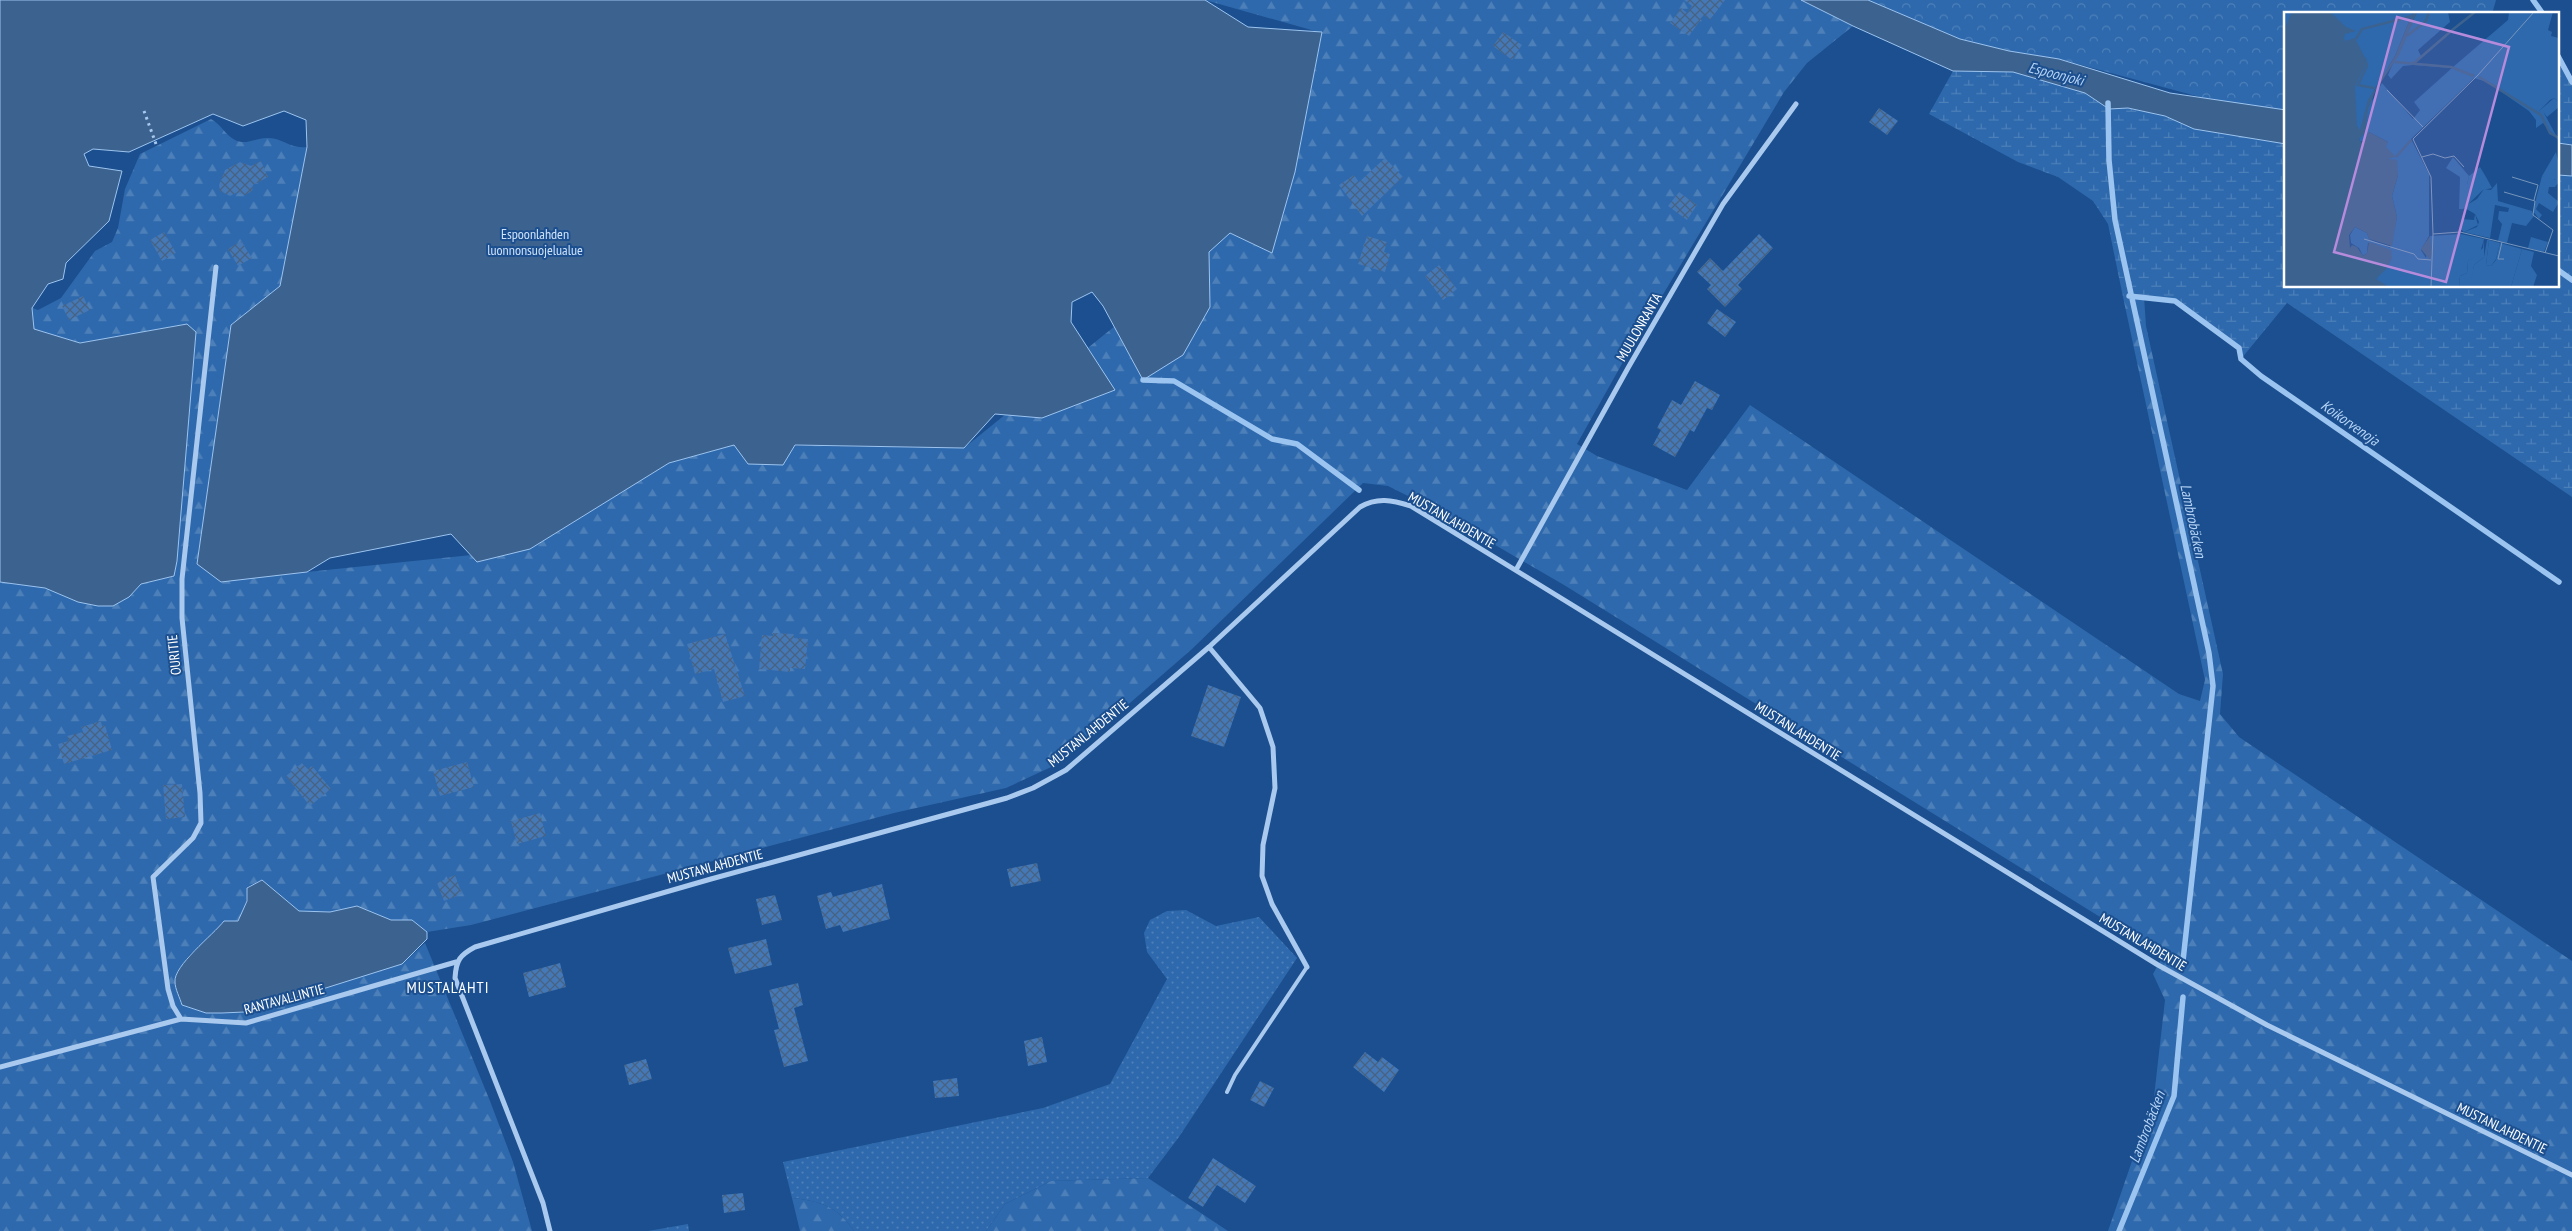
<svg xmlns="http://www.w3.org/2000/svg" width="2572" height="1231" viewBox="0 0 2572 1231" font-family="'PT Sans Narrow',sans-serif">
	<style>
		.grass { fill: url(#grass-dots) }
		.forest { fill: url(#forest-firs) }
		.wetland { fill: url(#wetland-marsh) }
		.park { fill: url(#park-crowns) }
		.water { fill: #3c6290; stroke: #9cc4f0 }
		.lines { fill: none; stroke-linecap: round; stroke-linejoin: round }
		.stream { stroke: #9cc4f0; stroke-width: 5.5 }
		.building { fill: url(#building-cross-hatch) }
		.path { stroke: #a9c9ee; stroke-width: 3; stroke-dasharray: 2.5 4; stroke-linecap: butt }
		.service { stroke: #a9c9ee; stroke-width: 4 }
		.minor { stroke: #a9c9ee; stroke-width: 5 }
		.labels { text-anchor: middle; stroke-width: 4; stroke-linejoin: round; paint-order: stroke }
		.park-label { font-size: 14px; fill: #cfe3fa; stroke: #1b4f8f }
		.street-label { font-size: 14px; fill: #fff; stroke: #1b4f8f }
		.water-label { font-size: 15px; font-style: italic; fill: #b5d3f5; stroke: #1b4f8f }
		.quarter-label { font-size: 16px; letter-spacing: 1px; fill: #fff; stroke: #1b4f8f }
		.inset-river { fill: none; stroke: #3c6290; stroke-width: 2.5 }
		.inset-road { fill: none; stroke: #7695bc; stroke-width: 1 }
		.view { fill: #b68bdc; fill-opacity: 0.15; stroke: #b68bdc; stroke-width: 2.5 }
		.inset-edge { fill: none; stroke: #fff; stroke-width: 2.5 }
	</style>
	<defs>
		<pattern id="grass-dots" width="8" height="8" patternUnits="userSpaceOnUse" patternTransform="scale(1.25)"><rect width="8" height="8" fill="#2e69ad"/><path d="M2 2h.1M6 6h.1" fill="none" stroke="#4d80b9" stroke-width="1.8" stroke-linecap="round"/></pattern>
		<pattern id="forest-firs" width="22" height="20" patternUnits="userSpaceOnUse" patternTransform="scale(1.25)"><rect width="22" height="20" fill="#2e69ad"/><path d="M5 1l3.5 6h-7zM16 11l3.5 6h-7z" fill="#4d80b9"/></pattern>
		<pattern id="wetland-marsh" width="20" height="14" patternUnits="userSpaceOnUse" patternTransform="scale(1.25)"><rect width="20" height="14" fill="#2e69ad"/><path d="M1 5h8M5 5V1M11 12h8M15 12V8" fill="none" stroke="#4d80b9"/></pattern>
		<pattern id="park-crowns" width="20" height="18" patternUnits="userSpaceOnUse" patternTransform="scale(1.25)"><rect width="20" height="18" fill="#2e69ad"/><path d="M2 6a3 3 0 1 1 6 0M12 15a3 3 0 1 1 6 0" fill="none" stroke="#4d80b9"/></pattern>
		<pattern id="building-cross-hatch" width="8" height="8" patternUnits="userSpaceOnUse" patternTransform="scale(1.25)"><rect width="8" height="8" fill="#4478b7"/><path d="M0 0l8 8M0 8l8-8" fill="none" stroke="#486282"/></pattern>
	</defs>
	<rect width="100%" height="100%" fill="#1b4f8f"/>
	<path class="grass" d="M1186,910L1216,926L1259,917L1297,958L1179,1137L1148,1178L1051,1181L1005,1204L986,1231H854C837,1206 820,1201 792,1198L783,1162L1043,1108L1110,1084L1167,979L1147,952L1144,933L1150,920L1167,911Z
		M688,1224L689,1231H648Z"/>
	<path class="forest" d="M1205,0H1801L1853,26L1807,63L1784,92L1628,353L1577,444L1597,456L1687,490L1750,405L2179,694L2200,701L2205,680L2123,297H2144L2146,326L2223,674L2220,714L2239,737L2572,961V1231H2108L2154,1097L2165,1000L2153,974L2163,956L1564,585L1430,507L1388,486L1363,483L1192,649L1062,762L1006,788L894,813L471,925L427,932L412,920H391L357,906L330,912L299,911L262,880L247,887C247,901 246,910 237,921H224L205,943L190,954L176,974L182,1005L206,1013L402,964L425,943L490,1101L513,1162L532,1231H0V582L45,588L78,602L129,597L141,584L174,576L177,561L196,332L186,324L80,343L34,329L32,308L38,310L61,298L95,251L112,242L118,228L125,189L140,154L211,119C221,124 225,135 235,140C247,146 256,137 269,138C283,138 289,149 307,147L280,286L231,325L197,564L307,572L530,549L669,463L734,445L964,448L1230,233L1272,253L1295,172L1322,33Z
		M1148,1178L1228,1231H986L1005,1204L1051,1181Z
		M792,1198C820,1201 837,1206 854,1231H800Z"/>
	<path class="wetland" d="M2558,60L2572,83V145L2558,143Z
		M1971,70L2013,72L2085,93L2109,109L2128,108L2165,116L2194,129L2286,144V286H2558V175L2572,176V497L2287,303L2241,359L2239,348L2175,301L2123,297L2108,224L2093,201L2058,177L2018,162L1929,114L1953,71Z"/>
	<path class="park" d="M1868,0H2496L2492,14H2286V110L2211,100L2059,59L2009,51L1960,39Z"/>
	<path class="water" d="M0,0H1205L1248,27L1322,32L1295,172L1272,253L1230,233L1209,252L1210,307L1183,355L1143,380L1103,306L1092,292L1072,302L1071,322L1115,390L1042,418L995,414L964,448L795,445L783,465L748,464L734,445L669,463L530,549L477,562L451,534L330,558L307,572L221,582L197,564L231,325L280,286L307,147L306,120L284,111L243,126L213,114L129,152L93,149L84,154L89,166L122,171L109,221L66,263L63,279L48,284L32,308L34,329L80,343L187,324L196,332L177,561L174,576L141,584L129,597L113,606H98L78,602L45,588L0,582Z
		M1801,0H1868L1960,39L2009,51L2059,59L2170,93L2286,110V144L2194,129L2165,116L2128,108L2109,109L2085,93L2013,72L1953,71L1853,26Z
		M2558,143L2572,145V176L2558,175Z
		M262,880L299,911L330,912L357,906L391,920H412L427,932V939L402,964L278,1003L244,1012L222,1013H206L182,1005C180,998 175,989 175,982C173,966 213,935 224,921H238L247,901V888Z"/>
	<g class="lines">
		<path class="stream" d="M2533,0L2543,14
			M2558,56L2572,82
			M2108,103L2109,160L2115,220L2209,653L2213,686L2183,961
			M2558,270L2572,280
			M2129,296L2175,301L2239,348L2241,359L2261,376L2559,582
			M1143,380L1174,381L1272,439L1297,444L1359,490
			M2119,1231L2174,1096L2183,997"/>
	</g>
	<path class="building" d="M1684,0H1725L1710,20L1704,15L1689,36L1670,23L1681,8L1687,13L1692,6Z
		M1503,32L1522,45L1512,60L1493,46Z
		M1879,108L1898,121L1887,135L1869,122Z
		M1385,158L1403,177L1362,216L1339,185L1354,175L1359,182Z
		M261,161L268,177L253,185L252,191L245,195L236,193L230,196L220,191L219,185L225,170L240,162L251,166Z
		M1679,192L1697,205L1687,220L1668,206Z
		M164,232L176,253L162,261L150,240Z
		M1759,234L1773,248L1738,285L1742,289L1725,307L1707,289L1711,285L1697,272L1710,258L1723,271Z
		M1367,236L1387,242L1384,252L1390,254L1385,272L1358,264Z
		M241,241L252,258L238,266L228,249Z
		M1439,265L1457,289L1443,300L1425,276Z
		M83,296L90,310L69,320L62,306Z
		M1717,309L1736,322L1725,337L1707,323Z
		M1695,381L1720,395L1712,410L1707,408L1694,432L1690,430L1675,457L1653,445L1661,430L1657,428L1672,400L1681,405Z
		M773,633L794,634V638L808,639L805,669L790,668V672L759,669L762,635L773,636Z
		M725,634L745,696L723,702L714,669L695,674L687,644Z
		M1208,685L1241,697L1224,747L1191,736Z
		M101,721L102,726L105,725L112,750L64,764L58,744L69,741L67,736L83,732L81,727Z
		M467,762L474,787L440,796L433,771Z
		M302,763L308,769L312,766L331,789L310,806L286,776Z
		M182,784L185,817L166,819L163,785Z
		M540,813L546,836L517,844L511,821Z
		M1037,863L1041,881L1011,887L1007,869Z
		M455,875L462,894L444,901L437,883Z
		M882,884L890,919L843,932L840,925L826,929L817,896L831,892L833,897L836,896Z
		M775,895L782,920L762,925L756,899Z
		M766,939L772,965L735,974L728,948Z
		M560,963L566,987L529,997L523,973Z
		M798,983L803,1005L794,1008L808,1061L784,1067L774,1030L779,1029L769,990Z
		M1042,1037L1047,1062L1028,1066L1024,1041Z
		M1365,1052L1378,1062L1382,1057L1399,1070L1384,1092L1353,1067Z
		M646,1059L652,1079L629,1085L624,1065Z
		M957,1078L959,1096L935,1098L933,1081Z
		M1260,1081L1274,1088L1264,1107L1250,1100Z
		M1213,1158L1256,1186L1245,1203L1217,1185L1203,1207L1188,1198Z
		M743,1193L745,1210L724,1213L722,1195Z"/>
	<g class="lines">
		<path class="path" d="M144,111L156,144"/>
		<path class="service" d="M1227,1092L1235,1075L1307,967"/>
		<path class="minor" d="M1516,570L1628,368L1723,204L1796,104
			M1209,647L1260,708L1273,747L1275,788L1263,845L1262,876L1272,904L1307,967
			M181,1019L173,1006L168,989L153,877L193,838L201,823L200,793L182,618V579L216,267
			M0,1067L181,1019L246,1023L456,962
			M550,1231L543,1203L455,978C456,960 460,955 475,947L711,879L1007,798L1033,788L1066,770L1209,647L1360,507C1377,497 1392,500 1411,506L2158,965L2267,1025L2572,1175"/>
	</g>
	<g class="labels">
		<g class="park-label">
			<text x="535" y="239">Espoonlahden<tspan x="535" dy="16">luonnonsuojelualue</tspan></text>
		</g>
		<g class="street-label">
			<text transform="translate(1639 327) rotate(-60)" y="5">MUULONRANTA</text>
			<text transform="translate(1452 520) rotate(30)" y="5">MUSTANLAHDENTIE</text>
			<text transform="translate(174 655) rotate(-96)" y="5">OURITIE</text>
			<text transform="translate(1798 731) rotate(32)" y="5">MUSTANLAHDENTIE</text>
			<text transform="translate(1088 733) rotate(-39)" y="5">MUSTANLAHDENTIE</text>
			<text transform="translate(715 866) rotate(-15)" y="5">MUSTANLAHDENTIE</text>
			<text transform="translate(2143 942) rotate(31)" y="5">MUSTANLAHDENTIE</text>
			<text transform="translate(284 999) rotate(-15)" y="5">RANTAVALLINTIE</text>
			<text transform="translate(2502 1128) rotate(26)" y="5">MUSTANLAHDENTIE</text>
		</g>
		<g class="water-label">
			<text transform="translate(2056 74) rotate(14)" y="5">Espoonjoki</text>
			<text transform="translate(2350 423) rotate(35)" y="5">Koikorvenoja</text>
			<text transform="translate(2193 521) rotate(78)" y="5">Lambrobäcken</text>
			<text transform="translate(2147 1127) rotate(-69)" y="5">Lambrobäcken</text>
		</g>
		<g class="quarter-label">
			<text x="448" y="993">MUSTALAHTI</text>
		</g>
	</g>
	<g transform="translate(2284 12)">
		<rect width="275" height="275" fill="#1b4f8f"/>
		<path d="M270,86L275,90V95L263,105L260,101L257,102L255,99ZM272,140L275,153H272L273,165L269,169L258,164ZM169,145L185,164L183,173L202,165L208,176L199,178L179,197H175L176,165L162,156ZM191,202L194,213L180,220L176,217L178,207L190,208ZM200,227V245L190,253L188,274L175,275L176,264L183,261L184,249L199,236ZM205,228L216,231L212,247L207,254L202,253ZM238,237L250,240L247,254L253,263L249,275H227Z" fill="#2e69ad"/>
		<path d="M46,0H129L101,62L90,76L88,89L98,71L129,107L136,98L130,90L168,56L129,53V51L169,55L224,8L225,0H269L264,18L268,20L267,24L275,26V90L270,86L266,88L255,99L260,101L275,129L259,111L252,116V108L245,99L203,70L190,66L127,127L145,162V224L137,238L142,246L146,224L177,222L200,227L196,241L184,249L183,261L176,264L175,275H105L95,272L91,267L102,256L107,241L84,231L83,241L79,244L75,236L67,231L66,223L71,215L83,221L85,227L106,236L113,205L108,184L114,163L104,149L101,133L104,130L85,120L83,127L76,130ZM272,153H275V170L271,175H265L264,181L275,190L269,200L255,191L252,197L258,203L255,207L249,199L258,164L271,168ZM196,155L202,165L191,183L183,173L185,164ZM213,171L214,189L248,199L250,204L242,214L228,211L223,231L214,229L218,212L214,207L215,199L224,200L225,196L211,193L206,226L180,220L193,215L195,210L191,202L179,195L193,187L200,177L207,178ZM247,225L264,230L260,240L244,236ZM203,228H205L202,253L207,254L212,248L216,231L238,237L227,275H186L190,253L200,245Z" fill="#2e69ad"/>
		<path d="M0,0H99L117,8L129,0L111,44L84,88L77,118L0,76ZM133,0H164L166,10L134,38L137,44L129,53L119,54L107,67L104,63L106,58Z" fill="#2e69ad"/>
		<path d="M8,0H46L62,15L72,19L61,22L60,26L61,29L71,26L83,50L71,74L73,114L76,118L84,88L111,44L129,0H133L115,43L92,78L84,97L81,121L75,127L78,131L85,120L104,130L102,135L112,145L103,147L113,148L114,163L108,184L113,205L108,234L85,227L83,221L71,215L65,223L66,236L68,233L73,235L79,244L83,241L85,230L107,238L108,246L103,256L92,267L105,275H0V18ZM146,224L148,242L146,248L137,237Z" fill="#3c6290"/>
		<path class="inset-river" d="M167,19L191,0M123,24L142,9L145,0M72,27L78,17L129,4M81,46L83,54L74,73L90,76M111,50L167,55L190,64M129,52L166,20M195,65L257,103L266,121L275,126M112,145L127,128"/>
		<path class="inset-road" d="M250,0L194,63L129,127L147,165L149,222L176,220L275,244M103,78L139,115M138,145L149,142L161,146L170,144L180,155M228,165L254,173L250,188M220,180L251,189L249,203L269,218L261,241M80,227L130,242L134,247L147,248M218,230L214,247H220M147,275L149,222"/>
		<path class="view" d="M113,5L225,35L162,270L50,240Z"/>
		<rect width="275" height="275" class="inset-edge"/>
	</g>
</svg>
